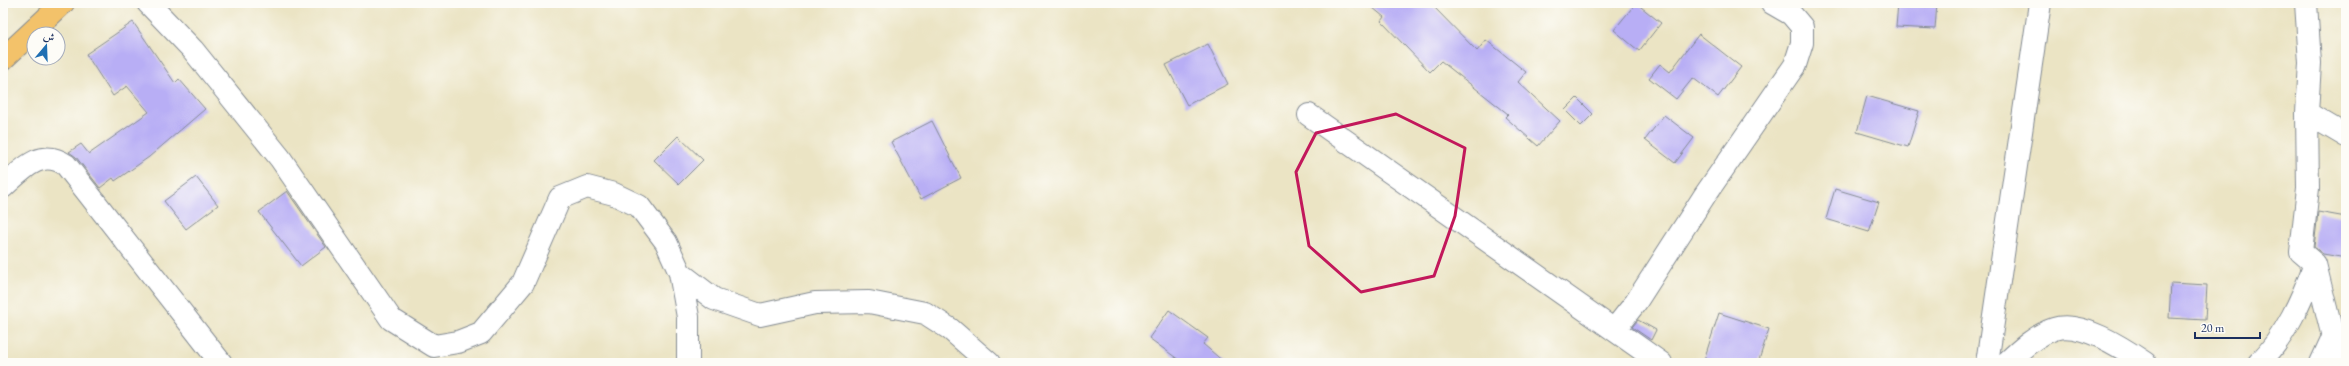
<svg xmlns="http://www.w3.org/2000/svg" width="2349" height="366" viewBox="0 0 2349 366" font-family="'EB Garamond',Amiri,serif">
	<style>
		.building { fill: #b8aef5 }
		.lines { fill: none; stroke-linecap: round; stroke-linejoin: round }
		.minor-casing { stroke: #838a91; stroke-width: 24 }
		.major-casing { stroke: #838a91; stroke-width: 24 }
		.minor { stroke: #fff; stroke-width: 22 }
		.major { stroke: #f3c26a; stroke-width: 22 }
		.marked { fill: none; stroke: #c2185b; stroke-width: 3; stroke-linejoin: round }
	</style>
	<rect width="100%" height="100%" fill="#fdfcf7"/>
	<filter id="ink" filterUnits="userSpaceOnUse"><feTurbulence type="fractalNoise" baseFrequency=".025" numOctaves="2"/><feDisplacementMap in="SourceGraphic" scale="8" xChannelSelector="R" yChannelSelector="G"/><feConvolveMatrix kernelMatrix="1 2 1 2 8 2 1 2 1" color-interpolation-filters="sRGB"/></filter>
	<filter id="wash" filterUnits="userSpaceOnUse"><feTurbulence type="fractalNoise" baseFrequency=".012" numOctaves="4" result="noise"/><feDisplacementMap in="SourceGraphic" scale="16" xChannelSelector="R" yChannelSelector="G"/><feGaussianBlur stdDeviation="0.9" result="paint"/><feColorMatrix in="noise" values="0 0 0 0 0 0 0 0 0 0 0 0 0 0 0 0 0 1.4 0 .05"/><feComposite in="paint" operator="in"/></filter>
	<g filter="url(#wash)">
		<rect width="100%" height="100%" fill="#ebe4c4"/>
		<g id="blocks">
			<path class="building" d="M1367,3H1430L1477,51L1486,40L1526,72L1518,82L1560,121L1538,146L1505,117L1508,114L1441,61L1430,72L1381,21L1384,17Z
				M1636,3L1661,23L1639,51L1614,30Z
				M1898,3H1937L1935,29L1896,27Z
				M133,22L175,83L179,79L205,109L149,157L115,181L113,178L100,188L76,157L69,152L81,144L89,154L149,112L127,86L113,96L86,54Z
				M1699,34L1741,67L1718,97L1693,78L1676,99L1649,78L1660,64L1670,72Z
				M1208,44L1228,84L1187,105L1166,65Z
				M1867,96L1919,111L1908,147L1857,132Z
				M1577,98L1593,114L1581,126L1565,110Z
				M1664,115L1694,138L1675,163L1645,140Z
				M932,121L961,178L921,199L891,142Z
				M678,136L703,160L679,184L654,160Z
				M196,177L218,205L186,229L164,201Z
				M1835,189L1879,202L1869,232L1826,219Z
				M287,191L326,247L301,266L259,212Z
				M2318,212L2346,217V258L2323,254L2314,247Z
				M2171,283L2207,285L2205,320L2169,318Z
				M1169,310L1208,338L1203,344L1225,363H1183L1149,338Z
				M1719,313L1769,329L1758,363H1703Z
				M1638,320L1656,330L1651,340L1632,327Z"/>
		</g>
	</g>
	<g filter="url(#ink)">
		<use href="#blocks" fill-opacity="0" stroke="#838a91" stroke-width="1"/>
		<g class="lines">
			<defs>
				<path id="minor" d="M148,3L193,50L280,158L391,319L434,346L458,342L481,333L523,283L560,198L587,187L614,194L639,206L666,242L680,273L688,317V363
					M2306,3L2310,63L2307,113L2308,188L2301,252L2315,264L2333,337L2343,363
					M2307,113L2346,136
					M1309,115L1661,363
					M3,187C22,170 41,147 66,165L221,363
					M680,273L714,299L760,315L815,303L869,302L925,313L950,329L989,363
					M1614,330L1636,302L1705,195L1795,65L1802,43V27L1791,14L1772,3
					M1987,363L2040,3
					M2006,363C2020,350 2036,335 2054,329C2081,320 2124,349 2145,363
					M2259,363C2286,336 2302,299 2315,264
					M2321,363L2333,337L2341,338"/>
				<path id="major" d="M3,59L63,3"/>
			</defs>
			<use href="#minor" class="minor-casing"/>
			<use href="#major" class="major-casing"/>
			<use href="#minor" class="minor"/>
			<use href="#major" class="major"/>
		</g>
	</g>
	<path class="marked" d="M1396,114L1465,148L1455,216L1434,276L1361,292L1309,246L1296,172L1316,133Z"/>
	<rect width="2349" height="366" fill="none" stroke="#fdfcf7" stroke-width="16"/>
	<g transform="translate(46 46) rotate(19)"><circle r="19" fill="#fdfcf7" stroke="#a3aaba"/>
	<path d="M0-3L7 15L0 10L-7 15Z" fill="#1f6fb2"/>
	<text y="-6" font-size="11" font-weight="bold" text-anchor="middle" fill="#1b2f5e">ش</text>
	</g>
	<path d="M2195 332v6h65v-6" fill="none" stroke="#1b2f5e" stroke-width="2"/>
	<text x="2201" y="332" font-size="12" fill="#1b2f5e" stroke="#fdfcf7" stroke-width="3" paint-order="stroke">20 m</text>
</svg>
